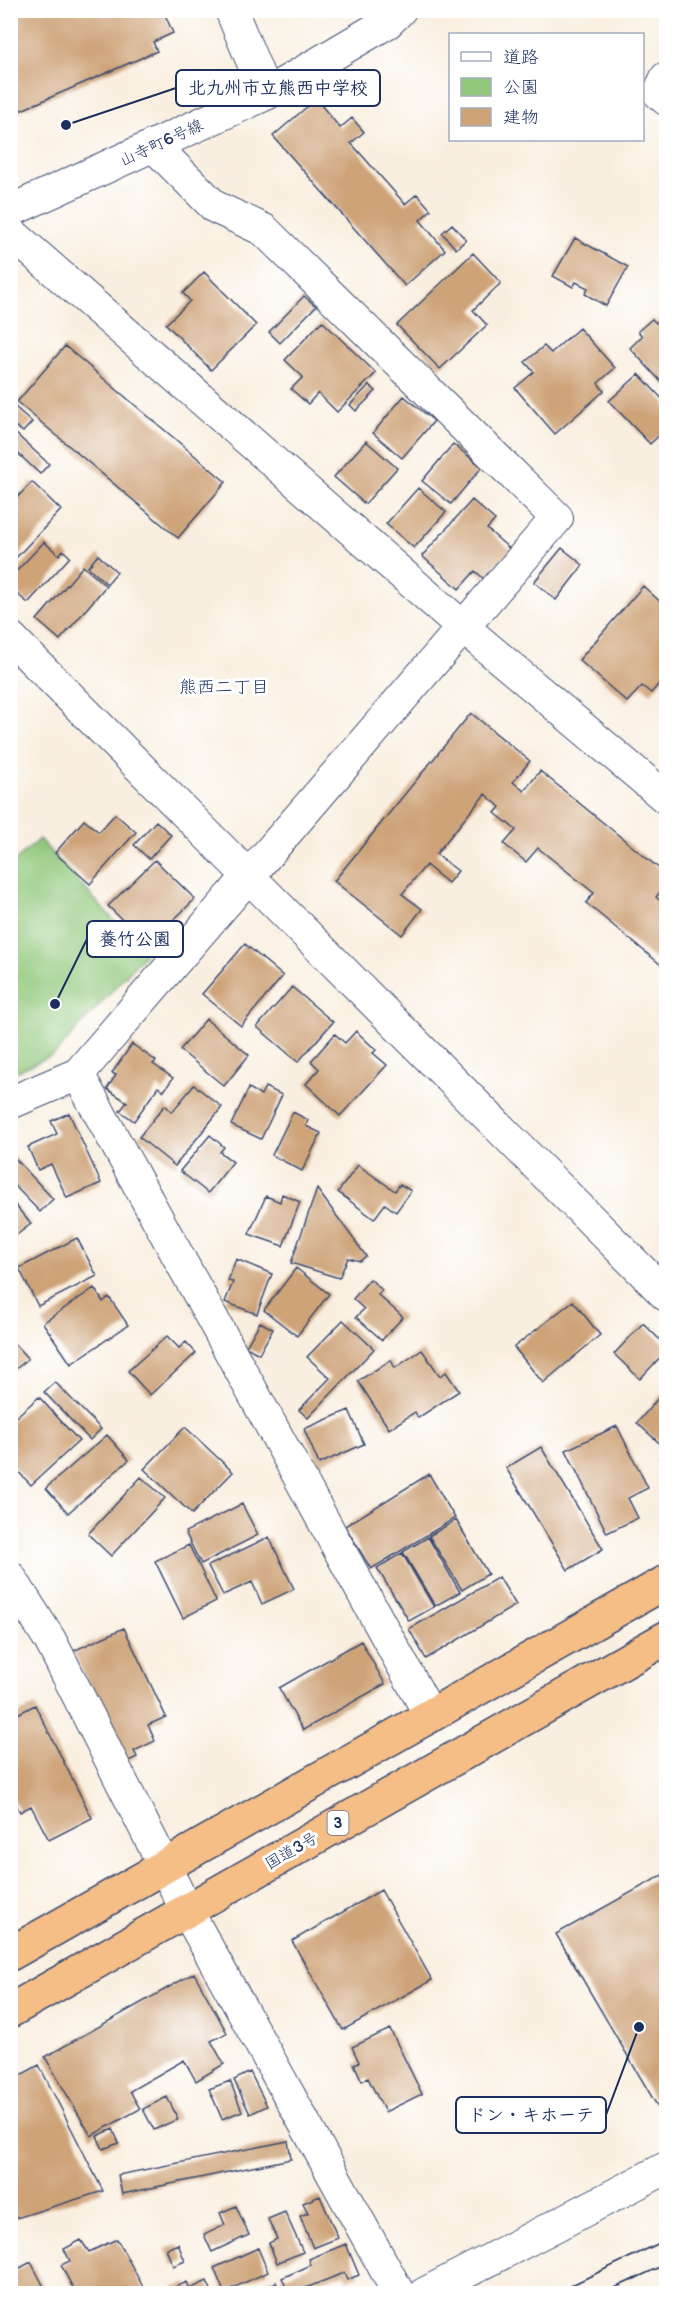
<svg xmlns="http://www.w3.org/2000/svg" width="677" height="2304" viewBox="0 0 677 2304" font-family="'Balsamiq Sans','Klee One',sans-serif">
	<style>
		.green { fill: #92c87b; stroke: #567c6c; stroke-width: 1.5 }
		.building { fill: #cea378 }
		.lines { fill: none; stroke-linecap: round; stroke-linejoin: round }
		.minor-casing { stroke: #3c4c72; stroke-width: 34 }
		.trunk-casing { stroke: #3c4c72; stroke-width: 36 }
		.minor { stroke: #fff; stroke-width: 32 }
		.trunk { stroke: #f6be87; stroke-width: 33 }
		.tram { stroke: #1b2f5e; stroke-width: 1.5 }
		.labels { text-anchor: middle; stroke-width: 6; stroke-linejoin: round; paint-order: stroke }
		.shield { fill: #fff; stroke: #5f6d8e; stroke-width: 1.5 }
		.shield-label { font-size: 15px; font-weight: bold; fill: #1b2f5e }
		.street-label { font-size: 16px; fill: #1b2f5e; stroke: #fff }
		.neighbourhood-label { font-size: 18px; fill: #1b2f5e; stroke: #fff }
		.leader { fill: none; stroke: #1b2f5e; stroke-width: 2 }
		.callout-dot { fill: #1b2f5e; stroke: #fff; stroke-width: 2 }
		.callout { fill: #fff; stroke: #1b2f5e; stroke-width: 2 }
		.callout-label { font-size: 18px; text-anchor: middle; font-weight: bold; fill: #1b2f5e }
	</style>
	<rect width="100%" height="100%" fill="#fff"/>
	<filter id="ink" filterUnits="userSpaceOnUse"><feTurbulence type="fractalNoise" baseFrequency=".0167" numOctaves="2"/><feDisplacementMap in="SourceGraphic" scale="12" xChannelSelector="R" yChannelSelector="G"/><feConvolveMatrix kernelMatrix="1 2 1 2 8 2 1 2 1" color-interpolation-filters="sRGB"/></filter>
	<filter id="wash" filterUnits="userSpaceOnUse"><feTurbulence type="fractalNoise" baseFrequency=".008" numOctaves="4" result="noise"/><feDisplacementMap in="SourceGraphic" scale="24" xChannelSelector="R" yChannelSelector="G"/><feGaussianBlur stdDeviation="1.35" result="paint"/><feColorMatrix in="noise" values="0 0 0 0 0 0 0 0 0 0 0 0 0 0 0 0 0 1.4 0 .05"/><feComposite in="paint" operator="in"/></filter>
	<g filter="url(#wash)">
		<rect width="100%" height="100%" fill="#f9efe0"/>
		<path class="green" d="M39,839L145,954L55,1054L11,1074V865Z"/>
		<g id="blocks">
			<path class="building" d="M10,10H163L173,33L153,42L157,51L10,115Z
				M316,99L340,128L352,118L364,132L351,143L405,204L417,194L431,210L420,220L445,250L405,286L273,136Z
				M452,224L466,240L456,249L442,233Z
				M575,238L628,267L606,306L585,294L588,288L576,282L573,287L553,276Z
				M473,253L501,283L473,310L487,325L440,369L397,325Z
				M204,272L256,325L211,370L166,324L190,301L183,293Z
				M304,296L316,306L280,343L269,332Z
				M666,313V385L665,386L630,348L642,336L638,331L652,319L656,323Z
				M322,321L376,373L337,412L318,393L308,404L291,389L303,377L285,360Z
				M579,328L615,368L598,383L604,391L555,434L515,388L534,372L525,362L544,346L551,353Z
				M65,346L226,482L178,538L17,402Z
				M639,374L666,403V429L650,444L609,401Z
				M369,385L376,391L356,411L350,405Z
				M404,396L434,421L402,458L373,433Z
				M14,406L32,422L23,432L10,422V409Z
				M15,433L49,464L40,474L10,446V438Z
				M366,441L397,468L365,504L334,477Z
				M453,444L482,467L451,504L422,481Z
				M32,482L61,510L13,561L10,559V505Z
				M418,488L446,512L414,548L386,524Z
				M472,500L495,520L487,529L511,550L484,579L475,571L459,589L422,556Z
				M44,542L59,555L63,550L70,557L28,603L10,588V578Z
				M562,548L583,565L556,600L534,582Z
				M98,555L117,572L107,584L88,567Z
				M83,566L106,586L60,640L37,620Z
				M643,586L666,607V676L651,693L642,686L627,702L579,660Z
				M471,713L530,761L513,782L524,791L540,771L666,874V885L656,897L666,906V969L586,903L594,893L538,848L526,862L504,844L516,830L495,813L500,807L485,794L436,854L458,871L448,883L426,865L402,894L422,909L402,935L334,881Z
				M115,814L136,832L90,884L55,853L84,820L99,832Z
				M156,821L171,835L149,859L134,845Z
				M155,860L195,899L148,945L108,906Z
				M245,944L283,976L241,1026L202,994Z
				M292,987L333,1022L298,1062L257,1027Z
				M206,1019L249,1055L224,1086L180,1050Z
				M356,1031L376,1050L373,1053L387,1065L340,1116L306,1084L319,1069L311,1061L335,1034L345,1043Z
				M132,1044L156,1061L153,1064L173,1078L164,1091L158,1087L134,1121L120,1111L127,1102L107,1089L116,1075L112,1073Z
				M194,1085L222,1107L175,1166L139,1137L165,1105L172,1112Z
				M265,1087L282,1095L261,1139L231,1125L249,1088L261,1095Z
				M293,1112L308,1120L306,1126L321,1133L302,1171L272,1155Z
				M69,1113L101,1183L67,1198L51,1164L38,1170L28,1147L57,1134L51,1121Z
				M210,1135L224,1147L220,1152L233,1162L208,1193L180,1171Z
				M13,1156L53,1199L40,1212L10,1181V1159Z
				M358,1165L395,1191L400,1184L411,1191L396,1212L385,1204L374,1219L338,1192Z
				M317,1189L366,1256L360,1261L348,1258L339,1278L291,1263Z
				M282,1194L300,1202L283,1246L249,1234L266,1196L280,1202Z
				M10,1199L31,1224L10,1240Z
				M77,1238L97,1276L38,1306L19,1268Z
				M236,1259L272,1274L257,1314L225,1302L233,1282L228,1281Z
				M296,1268L329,1294L297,1336L264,1310Z
				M370,1279L382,1290L378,1295L403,1317L382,1340L356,1317L364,1309L353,1299Z
				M94,1288L103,1302L109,1297L128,1325L71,1364L43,1323Z
				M573,1301L600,1335L543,1383L514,1347Z
				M343,1320L374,1349L308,1418L299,1410L330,1378L307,1357Z
				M260,1322L273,1329L259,1354L246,1347Z
				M643,1323L666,1346V1351L640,1379L614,1354Z
				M167,1336L179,1348L186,1342L196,1353L150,1395L128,1371Z
				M10,1339L28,1359L10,1374Z
				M422,1350L440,1376L446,1372L459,1391L418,1418L415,1412L389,1429L358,1381L391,1360L395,1368Z
				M55,1382L101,1429L90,1440L44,1392Z
				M666,1389V1449L637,1423Z
				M39,1397L79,1441L31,1485L10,1463V1422Z
				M349,1410L364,1444L319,1464L304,1429Z
				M617,1426L648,1488L628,1498L638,1518L607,1533L566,1450Z
				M185,1427L233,1472L192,1514L144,1469Z
				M107,1435L129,1460L68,1513L46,1488Z
				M541,1447L603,1549L568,1570L506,1468Z
				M666,1455V1473L659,1458Z
				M429,1474L455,1518L371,1569L345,1526Z
				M141,1477L165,1498L111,1556L88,1534Z
				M242,1504L258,1535L201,1564L185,1532Z
				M456,1520L488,1574L462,1590L429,1536Z
				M269,1537L294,1589L262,1604L252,1582L223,1595L208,1566Z
				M428,1537L460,1592L435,1606L403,1552Z
				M189,1545L216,1601L183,1618L155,1561Z
				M402,1553L434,1607L409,1621L377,1568Z
				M499,1577L516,1605L426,1659L409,1629Z
				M124,1628L166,1717L148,1725L155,1741L134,1751L137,1757L125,1763L73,1651Z
				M361,1641L385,1684L303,1730L279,1688Z
				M35,1705L92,1818L49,1840L31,1806L20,1812L10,1793V1718Z
				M666,1873V2121L556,1934Z
				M381,1890L432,1980L343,2030L292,1941Z
				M194,1973L227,2033L211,2041L224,2064L196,2081L184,2060L130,2091L140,2109L91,2136L45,2057Z
				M390,2029L422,2094L385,2112L368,2078L362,2081L354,2064L359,2062L352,2047Z
				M39,2065L103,2191L10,2220V2081Z
				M250,2072L267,2106L250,2114L234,2080Z
				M230,2081L242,2111L222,2119L209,2089Z
				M167,2097L178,2119L154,2130L143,2109Z
				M113,2129L119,2143L103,2149L97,2136Z
				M288,2141L291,2159L122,2194L118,2175Z
				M320,2196L338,2238L313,2248L300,2216L308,2213L303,2203Z
				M236,2206L249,2235L212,2252L204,2235L225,2225L220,2213Z
				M285,2212L303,2252L277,2263L269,2243L277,2239L268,2219Z
				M117,2239L147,2294H76L61,2265L70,2261L64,2249L81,2240L89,2252Z
				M178,2244L185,2261L173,2266L166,2249Z
				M346,2244L359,2275L347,2280L344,2273L303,2289L304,2294H289L282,2278L311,2265L309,2259Z
				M258,2248L268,2272L224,2292L214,2268Z
				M31,2262L43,2285L27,2294H10V2273Z
				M207,2281L213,2294H167L166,2291L187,2282L190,2289Z
				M276,2282L281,2294H251Z"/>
		</g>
	</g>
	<g filter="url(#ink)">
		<use href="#blocks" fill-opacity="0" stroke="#3c4c72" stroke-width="1.5"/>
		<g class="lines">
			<defs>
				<path id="minor" d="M231,10L266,94
					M666,78L659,93L666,99
					M10,211L266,94L388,22L400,10
					M10,232L464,628L666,798
					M10,637L666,1295
					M78,1074L430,1715
					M10,1103L78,1074L557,518L264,230L215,207L153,145
					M10,1577L50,1640L186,1909L399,2294
					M424,2294L666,2168"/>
				<path id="trunk" d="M10,1954L666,1582
					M10,2011L666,1638"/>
			</defs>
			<use href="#minor" class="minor-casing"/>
			<use href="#trunk" class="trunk-casing"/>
			<use href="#minor" class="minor"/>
			<use href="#trunk" class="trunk"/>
			<path class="tram" d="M553,2294L666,2240
				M602,2294L666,2264"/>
		</g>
	</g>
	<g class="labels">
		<rect class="shield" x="327.5" y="1811" width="21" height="24" rx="4.5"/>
		<g class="shield-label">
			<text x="338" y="1828">3</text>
		</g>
		<g class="street-label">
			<text transform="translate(161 142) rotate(-25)" y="6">山寺町6号線</text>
			<text transform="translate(291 1850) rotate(-30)" y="6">国道3号</text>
		</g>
		<g class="neighbourhood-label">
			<text x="224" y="693">熊西二丁目</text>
		</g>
	</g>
	<path class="leader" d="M66 125L176 88M55 1004L87 939M639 2027L606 2115"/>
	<g class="callout-dot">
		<circle cx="66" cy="125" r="6"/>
		<circle cx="55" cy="1004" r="6"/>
		<circle cx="639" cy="2027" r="6"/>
	</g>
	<g class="callout">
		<rect x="176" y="70" width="204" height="36" rx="6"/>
		<rect x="87" y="921" width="96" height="36" rx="6"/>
		<rect x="456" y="2097" width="150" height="36" rx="6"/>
	</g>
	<g class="callout-label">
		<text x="278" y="94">北九州市立熊西中学校</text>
		<text x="135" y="945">養竹公園</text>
		<text x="531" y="2121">ドン・キホーテ</text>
	</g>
	<rect width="677" height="2304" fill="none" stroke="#fff" stroke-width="36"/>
	<rect x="449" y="33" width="195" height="108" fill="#ffffff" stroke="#a4acbf" stroke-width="1.5"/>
	<rect x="461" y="52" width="30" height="9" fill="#ffffff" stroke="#a4acbf" stroke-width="1.5"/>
	<text x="503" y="63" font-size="18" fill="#1b2f5e">道路</text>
	<rect x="461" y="78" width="30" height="18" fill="#92c87b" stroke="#a4acbf" stroke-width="1.5"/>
	<text x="503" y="93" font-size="18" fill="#1b2f5e">公園</text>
	<rect x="461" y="108" width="30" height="18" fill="#cea378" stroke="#a4acbf" stroke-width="1.5"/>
	<text x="503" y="123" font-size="18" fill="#1b2f5e">建物</text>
</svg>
